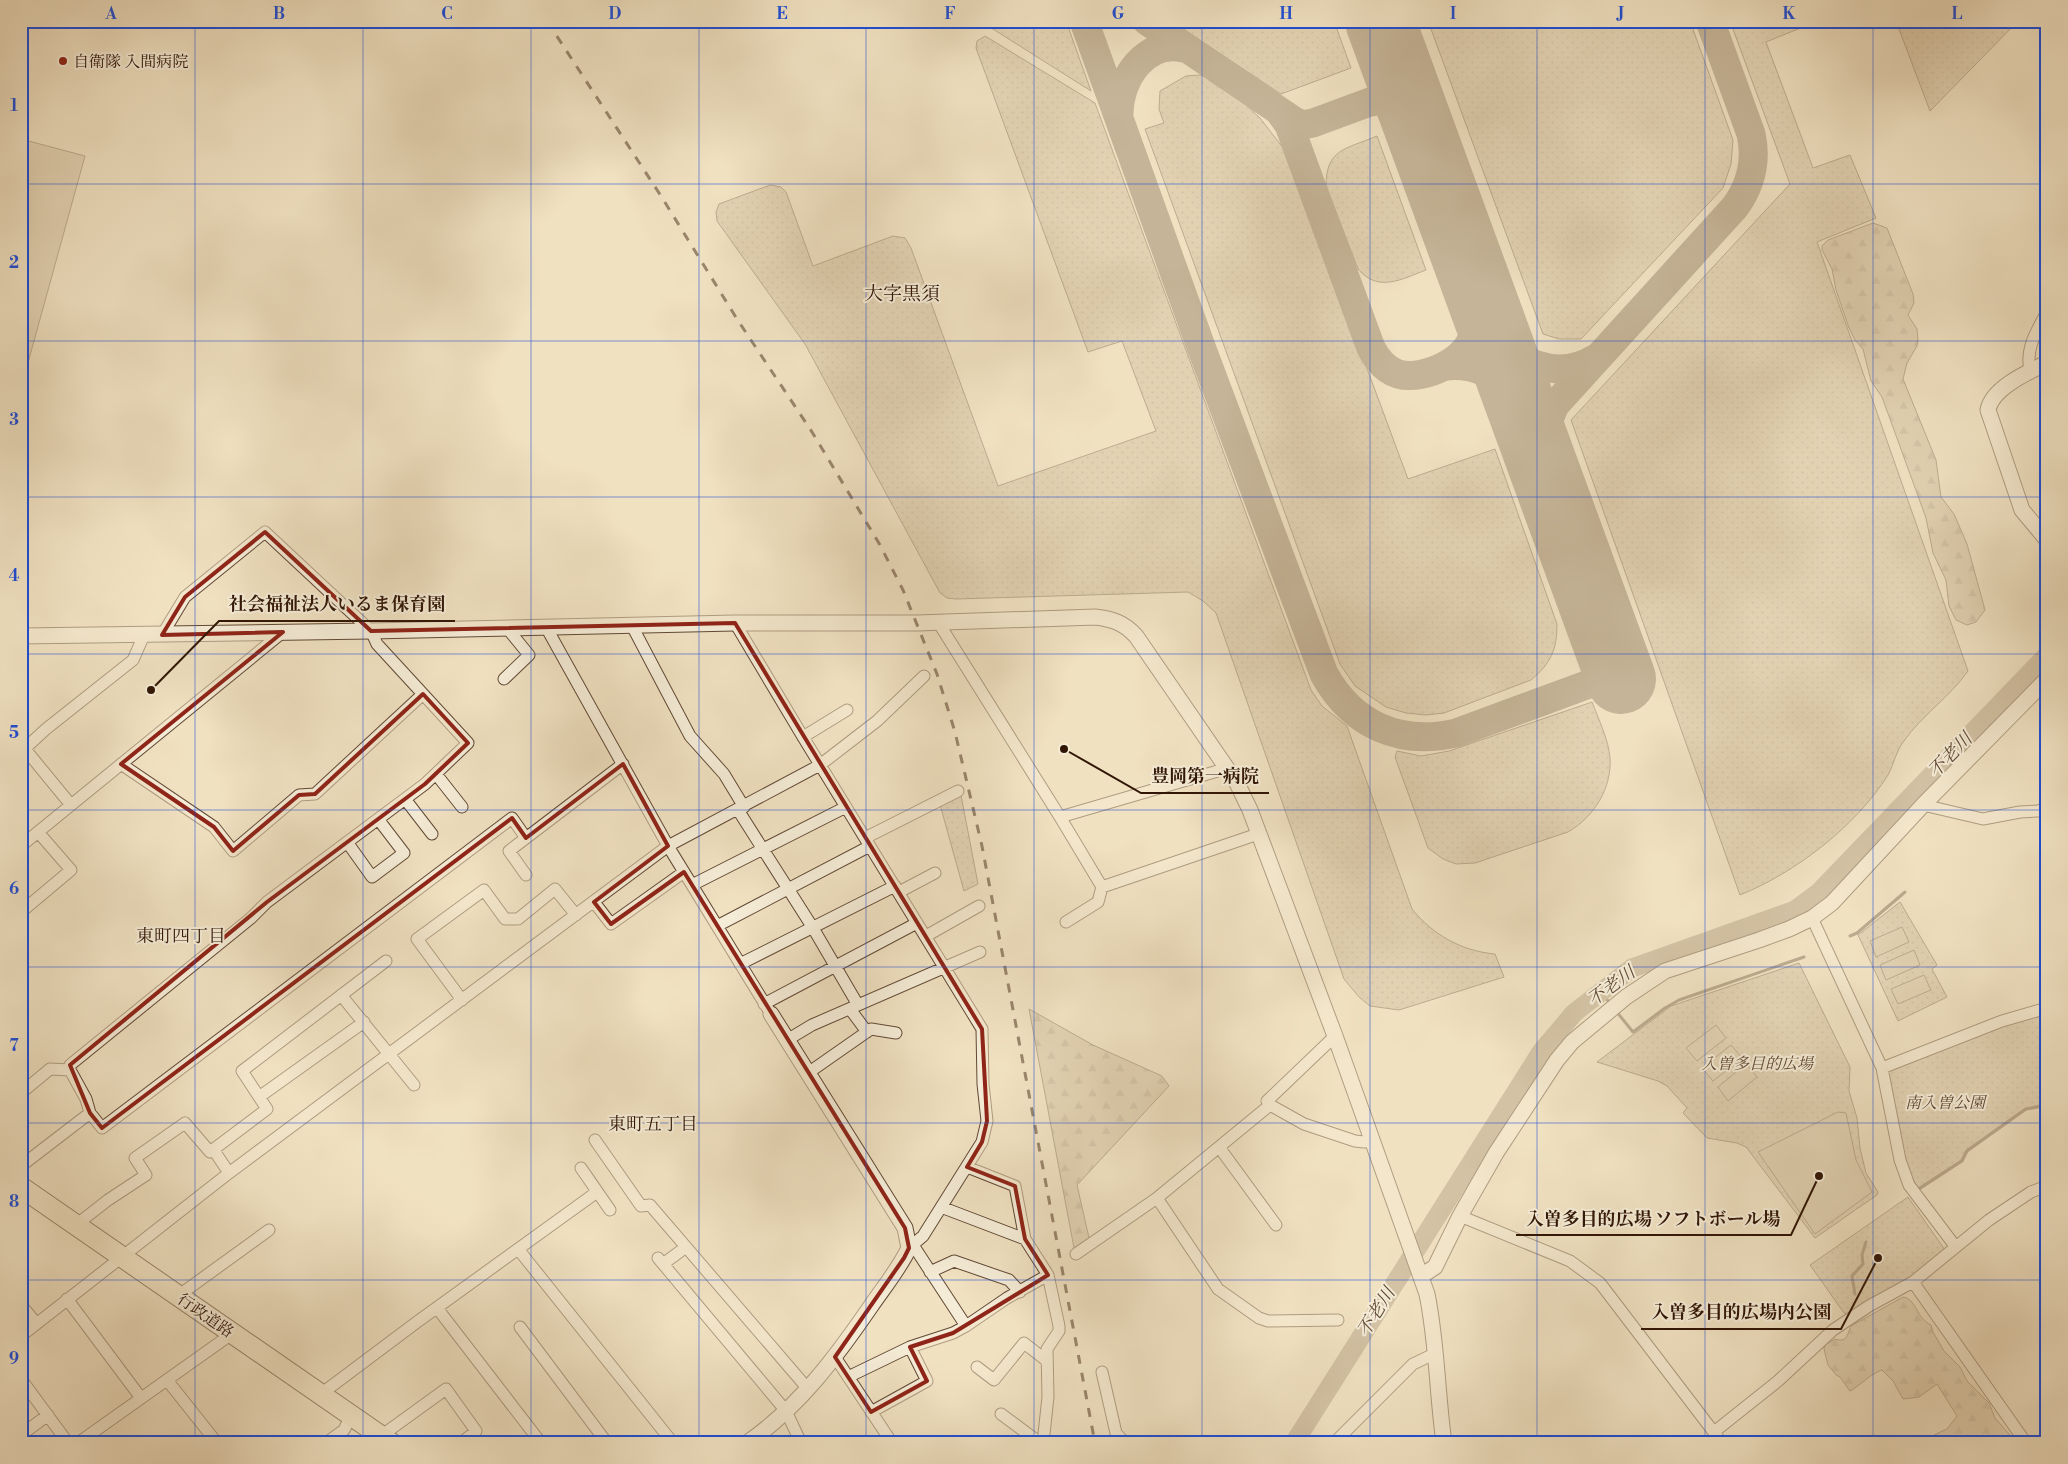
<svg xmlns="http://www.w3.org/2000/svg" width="2068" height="1464" viewBox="0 0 2068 1464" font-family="'Libre Bodoni','Noto Serif JP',serif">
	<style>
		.grass { fill: url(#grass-dots); stroke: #806a54 }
		.forest { fill: url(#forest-firs); stroke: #806a54 }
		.garden { fill: #d0bea1; stroke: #806a54 }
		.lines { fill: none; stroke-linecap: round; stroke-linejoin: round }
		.stream { stroke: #7d6650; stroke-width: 3 }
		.river { stroke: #af9c81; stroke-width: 19 }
		.taxiway { stroke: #907c64; stroke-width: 29 }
		.runway { stroke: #907c64; stroke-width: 70 }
		.minor-casing { stroke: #614935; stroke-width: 13 }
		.tertiary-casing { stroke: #614935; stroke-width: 17 }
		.trunk-casing { stroke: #311606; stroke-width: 22 }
		.minor { stroke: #f5ecd7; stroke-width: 11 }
		.tertiary { stroke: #f5ecd7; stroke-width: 15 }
		.trunk { stroke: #f0e1c1; stroke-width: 20 }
		.rail { stroke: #311606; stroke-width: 3; stroke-dasharray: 9 9; stroke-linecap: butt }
		.marked { fill: none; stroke: #8f2418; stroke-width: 4; stroke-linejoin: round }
		.grid { fill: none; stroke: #1d4ed8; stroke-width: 1; stroke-opacity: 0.55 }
		.poi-dot { fill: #8f2418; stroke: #f5ecd7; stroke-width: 2 }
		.labels { text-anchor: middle; stroke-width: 4; stroke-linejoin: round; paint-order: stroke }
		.poi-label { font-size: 16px; fill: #311606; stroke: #f5ecd7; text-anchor: start }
		.park-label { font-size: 16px; font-style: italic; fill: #614834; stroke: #f5ecd7 }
		.street-label { font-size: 16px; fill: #311606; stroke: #f5ecd7 }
		.water-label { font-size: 18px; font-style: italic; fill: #634c37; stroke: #f5ecd7 }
		.neighbourhood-label { font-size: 18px; fill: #311606; stroke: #f5ecd7 }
		.quarter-label { font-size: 19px; fill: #311606; stroke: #f5ecd7 }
		.leader { fill: none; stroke: #311606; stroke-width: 2 }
		.callout-dot { fill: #311606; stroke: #f5ecd7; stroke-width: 2 }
		.callout-label { font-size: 18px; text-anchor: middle; font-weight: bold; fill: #311606; stroke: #f5ecd7; stroke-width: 4; stroke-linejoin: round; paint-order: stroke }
		.neatline { fill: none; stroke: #1d4ed8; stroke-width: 2 }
		.grid-label { font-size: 16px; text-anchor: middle; font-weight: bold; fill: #1d4ed8 }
	</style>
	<defs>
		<pattern id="grass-dots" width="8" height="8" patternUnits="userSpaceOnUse" patternTransform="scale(1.25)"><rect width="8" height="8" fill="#d0bea1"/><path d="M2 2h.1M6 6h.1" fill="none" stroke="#b3a389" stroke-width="1.8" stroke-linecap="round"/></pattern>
		<pattern id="forest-firs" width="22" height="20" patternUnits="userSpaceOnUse" patternTransform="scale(1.25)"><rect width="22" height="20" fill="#d0bea1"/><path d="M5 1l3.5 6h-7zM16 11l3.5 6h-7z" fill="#b3a389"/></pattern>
	</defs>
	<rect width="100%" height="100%" fill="#f0e1c1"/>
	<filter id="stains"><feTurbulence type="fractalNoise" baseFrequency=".004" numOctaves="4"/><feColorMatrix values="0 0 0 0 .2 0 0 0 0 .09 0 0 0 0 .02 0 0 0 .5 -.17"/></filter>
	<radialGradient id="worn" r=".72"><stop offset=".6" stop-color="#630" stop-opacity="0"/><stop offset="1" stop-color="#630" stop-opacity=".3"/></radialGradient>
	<path class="grass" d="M966,21H1066L1091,91L985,24Z
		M1171,21H1334L1351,68L1281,94Z
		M1428,21H1690L1733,140L1731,164L1723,188L1581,339H1559L1543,334Z
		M1730,21H1800L1803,27L1766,42L1813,168L1850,155L1876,218L1817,242L1968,671C1950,697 1922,715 1904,741C1896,751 1894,764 1888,775C1856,826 1795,873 1740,895L1571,420L1790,184Z
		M1896,21H2018L1930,111Z
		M985,36L1095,103L1311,690L1322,706L1347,726L1412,909C1433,935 1462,951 1495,954L1504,977L1399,1010L1370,1006L1359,997L1344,979L1216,613L1203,601L1188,592L956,599L947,598L940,593L805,344L717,221L716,212L719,204L770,185L781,187L786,192L813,266L893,236L905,238L911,248L998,486L1156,431L1122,341L1088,352L976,48L977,41Z
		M1200,75L1221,82L1241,100L1260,118L1287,153L1408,479L1495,449L1557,624C1557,650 1551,663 1531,680L1444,713L1426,715L1406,713L1386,707L1355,686L1340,664L1145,129L1164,123L1159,109L1160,91L1186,76Z
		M1377,136L1426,270C1402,279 1378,293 1358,269L1326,186C1326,148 1347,149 1377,136Z
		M1592,702C1598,718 1609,741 1610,758C1612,788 1594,817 1568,832L1475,863L1456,864L1443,859L1428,848L1395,757L1397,751L1421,756L1449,751Z
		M960,790L978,884L964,891L939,801Z
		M1900,902L1937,965L1932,969L1947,997L1898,1021L1858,935Z
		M1799,963L1850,1067L1849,1091L1857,1118L1860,1148L1866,1173L1878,1192L1877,1195L1815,1238L1746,1147L1737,1143L1707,1138L1683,1113L1687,1108L1667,1086L1658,1081L1597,1062L1671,1006Z
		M2047,1010V1100L2039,1105L2024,1109L1966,1150L1961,1160L1918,1188L1907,1171L1887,1075L1891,1068Z
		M1908,1197L1945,1250L1909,1279L1849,1314L1844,1313L1810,1265Z"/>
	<path class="forest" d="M1873,223L1887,228L1913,294L1914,303L1908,315L1917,329L1918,341L1917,346L1907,363L1903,379L1936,460L1941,497L1954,514L1967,544L1985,610L1976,622L1967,625L1956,620L1949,606L1946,580L1933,553L1926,518L1882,397L1871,381L1863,349L1855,340L1849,328L1836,290L1832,269L1822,250V246L1828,240Z
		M1029,1009L1093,1045L1162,1076L1169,1086L1077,1185L1089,1238L1074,1248Z
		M1903,1297C1916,1298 1916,1318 1931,1325L1933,1332L1944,1351L1960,1367L1967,1381L1989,1403L1995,1418L2009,1434L2012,1443H1935L1934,1435L1947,1429L1957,1416L1937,1384L1919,1397L1903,1399L1893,1381L1882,1370C1870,1374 1861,1385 1850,1391L1840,1377L1836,1375L1828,1365L1824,1349L1825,1345L1835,1339C1847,1343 1847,1335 1851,1326Z"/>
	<path class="garden" d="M21,139L85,156L21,388Z
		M1902,927L1909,942L1876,957L1870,941Z
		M1914,950L1920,965L1886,980L1880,965Z
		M1924,975L1931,990L1898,1004L1891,989Z
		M1716,1025L1726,1038L1697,1061L1686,1048Z
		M1731,1045L1742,1058L1713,1081L1702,1068Z
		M1746,1064L1757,1077L1728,1101L1718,1087Z
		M1838,1112L1846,1113L1856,1160L1872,1192L1815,1234L1758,1152Z"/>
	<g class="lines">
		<path class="stream" d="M2042,517L2047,515
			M1850,936L1857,933L1905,892
			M1601,993L1611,1004
			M1616,1011L1633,1032L1665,1008L1679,1000L1804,957
			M1919,1189L1962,1161L1967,1151L2026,1109L2038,1107L2047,1102
			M1855,1294L1852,1276L1863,1264L1862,1255L1866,1242"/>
		<path class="river" d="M1294,1443L1541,1052L1574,1013L1632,968L1795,910L1818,893L2047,655"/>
		<path class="taxiway" d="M1084,21L1200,344L1324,674C1352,725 1400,746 1456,733L1619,673
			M1147,21L1294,121L1302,125L1313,123L1378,99L1392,84L1396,66
			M1372,102C1389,98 1404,102 1415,117
			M1279,111L1289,125L1371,348C1385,375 1405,381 1433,371C1449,365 1463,357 1471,341C1480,326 1480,308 1479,291
			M1119,118C1117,80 1146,36 1188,49
			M1497,340C1525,366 1560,380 1596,358
			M1447,366C1476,363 1497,376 1517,396
			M1541,461L1543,433L1555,405L1735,207C1751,185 1757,161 1751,134L1710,21"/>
		<path class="runway" d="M1380,21L1621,679"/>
		<defs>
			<path id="minor" d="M2030,370C2025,349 2037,330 2047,312
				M938,622L1060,817L1102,887L1098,902L1066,922
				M735,623L803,737L982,1029L983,1084L987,1121L982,1142L923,1236L909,1248
				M631,624L690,736L724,774L744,807
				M546,627L668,846L771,1014
				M504,679L529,655L507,628
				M803,737L847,710
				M25,749L71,805
				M21,752L46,729L133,660L144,635
				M121,764L214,827L233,851L299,795L315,794L423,694
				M436,774L462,807
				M405,799L432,834
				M1923,805L1983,819L2020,812L2038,811L2047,808
				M738,810L813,928L858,1005
				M1060,817L1228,768
				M526,838L623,764
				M865,838L958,791
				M347,842L372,877L404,853L378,819
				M21,846L38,832
				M692,885L846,807
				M1102,887L1258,834
				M899,892L935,873
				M594,902L611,924L684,872
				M21,912L71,870L38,832L283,632
				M1812,918L1882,1068L1900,1160L1909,1185L1955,1246
				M717,926L870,846
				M926,936L979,906
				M740,964L895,886
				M341,995L414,1085
				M462,1000L417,939L484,890L505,919H518L555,889L576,915
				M764,1004L917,923
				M850,1009L867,1032
				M1335,1036L1267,1101L1270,1105L1304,1124L1355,1141L1364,1142L1371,1141
				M787,1040L812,1025L980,952
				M1882,1068L2002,1021L2047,1008
				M808,1073L871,1029L896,1033
				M21,1093L50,1069L70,1070
				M259,1097L364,1022
				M90,1113L102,1128L512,818L526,838L509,851L526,875
				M595,1140L641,1206L650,1205L808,1389
				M1219,1147L1276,1225
				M213,1149L229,1173
				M21,1166L90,1113L86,1099L70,1070V1065L251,918L267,902L425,784L468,743L377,644L371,631L265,532L185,597L162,635
				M967,1167L1015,1186L1025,1239L1048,1275
				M581,1168L610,1210
				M1157,1198L1218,1289L1259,1318L1268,1321L1338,1320
				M941,1207L1025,1239
				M1460,1216L1570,1261L1600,1283L1722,1443
				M76,1225L108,1200L146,1175L135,1158L185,1123L210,1152L267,1109L242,1071L386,961
				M913,1245L966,1326L1007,1298L1048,1275L1059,1326V1331L1047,1349L1048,1397L1043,1443
				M518,1249L673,1443
				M1076,1254L1157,1198L1270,1105
				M658,1258L786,1411L801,1443
				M663,1264L686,1247
				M930,1272L954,1261L1009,1280L1020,1292
				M1913,1282L2026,1443
				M178,1296L269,1230
				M67,1299L141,1398
				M21,1305L36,1323
				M437,1308L541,1443
				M520,1327L607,1443
				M21,1336L229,1173L668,846L820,765L877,721L924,676
				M910,1347L953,1333L966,1326
				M835,1357L892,1443
				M977,1367L994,1380L1024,1343L1047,1361
				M1102,1372L1116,1433L1125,1443
				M848,1377L910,1347L927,1381L871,1412
				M21,1379L68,1443
				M167,1380L217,1443
				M321,1394L417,1322L597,1192
				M1001,1414L1040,1443
				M1714,1432L1778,1381L1833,1330L1869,1306L1913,1282L1989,1220L2031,1192L2047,1186
				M21,1435L48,1415
				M381,1436L446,1389L476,1431L461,1443
				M78,1443L233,1333
				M326,1443L344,1430L351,1416
				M1337,1443L1336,1441L1413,1364L1434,1354"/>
			<path id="tertiary" d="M2047,363C2028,372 1992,388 1988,410L2022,510L2047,540
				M21,636L371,631L735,623H917L1095,617C1113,619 1124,623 1136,636L1237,783L1250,810L1335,1036L1427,1294C1437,1342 1437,1393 1444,1443
				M1421,1276L1435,1267L1460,1216L1496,1153L1557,1060L1572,1042L1626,997L1665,971L1759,940L1789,929L1812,918L1832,903L1923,805L2047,679
				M747,1443C799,1407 836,1357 871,1306C884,1287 899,1269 909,1248L905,1228L771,1014"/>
			<path id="trunk" d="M21,1187L391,1443"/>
		</defs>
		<use href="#minor" class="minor-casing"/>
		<use href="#tertiary" class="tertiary-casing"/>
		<use href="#trunk" class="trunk-casing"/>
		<use href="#minor" class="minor"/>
		<use href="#tertiary" class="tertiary"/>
		<use href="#trunk" class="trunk"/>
		<path class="rail" d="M547,21L661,196L737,319L812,432L880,545L903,590L937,674L955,732L982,846L1095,1443"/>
	</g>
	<path d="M0 0H2068V1464H0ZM265,532L371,631L735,623L982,1029L987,1121L982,1142L967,1167L1015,1186L1025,1239L1048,1275L953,1333L910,1347L927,1381L871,1412L835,1357L904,1258L909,1248L905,1228L684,872L611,924L594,902L668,846L623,764L526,838L512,818L102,1128L90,1113L70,1065L267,902L425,784L468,743L423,694L315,794L299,795L233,851L214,827L121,764L283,632L162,635L185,597Z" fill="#f0e1c1" fill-opacity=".55" fill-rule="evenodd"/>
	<path class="marked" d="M265,532L371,631L735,623L982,1029L987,1121L982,1142L967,1167L1015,1186L1025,1239L1048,1275L953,1333L910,1347L927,1381L871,1412L835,1357L904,1258L909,1248L905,1228L684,872L611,924L594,902L668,846L623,764L526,838L512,818L102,1128L90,1113L70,1065L267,902L425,784L468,743L423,694L315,794L299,795L233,851L214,827L121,764L283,632L162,635L185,597Z"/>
	<path class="grid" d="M195,21V1443M363,21V1443M531,21V1443M699,21V1443M866,21V1443M1034,21V1443M1202,21V1443M1370,21V1443M1537,21V1443M1705,21V1443M1873,21V1443M21,184H2047M21,341H2047M21,497H2047M21,654H2047M21,810H2047M21,967H2047M21,1123H2047M21,1280H2047"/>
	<circle class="poi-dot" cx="63" cy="61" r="5"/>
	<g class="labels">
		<g class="poi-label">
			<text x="73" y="67">自衛隊 入間病院</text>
		</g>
		<g class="park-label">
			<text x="1757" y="1069">入曽多目的広場</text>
			<text x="1945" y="1108">南入曽公園</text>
		</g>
		<g class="street-label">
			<text transform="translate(206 1315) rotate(35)" y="6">行政道路</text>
		</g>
		<g class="water-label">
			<text transform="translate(1950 755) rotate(-46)" y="6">不老川</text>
			<text transform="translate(1611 986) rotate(-36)" y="6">不老川</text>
			<text transform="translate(1376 1312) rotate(-58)" y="6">不老川</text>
		</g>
		<g class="neighbourhood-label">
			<text x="181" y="942">東町四丁目</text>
			<text x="653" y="1130">東町五丁目</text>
		</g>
		<g class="quarter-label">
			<text x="902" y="300">大字黒須</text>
		</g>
	</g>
	<path class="leader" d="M151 690L219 621H455M1064 749L1141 793H1269M1819 1176L1791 1235H1516M1878 1258L1841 1329H1641"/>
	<g class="callout-dot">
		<circle cx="151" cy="690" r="5"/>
		<circle cx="1064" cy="749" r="5"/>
		<circle cx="1819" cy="1176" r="5"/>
		<circle cx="1878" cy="1258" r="5"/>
	</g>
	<g class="callout-label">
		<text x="337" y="610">社会福祉法人いるま保育園</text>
		<text x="1205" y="782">豊岡第一病院</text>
		<text x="1653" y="1225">入曽多目的広場 ソフトボール場</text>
		<text x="1741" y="1318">入曽多目的広場内公園</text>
	</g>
	<rect width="2068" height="1464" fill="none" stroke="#f0e1c1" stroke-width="55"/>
	<rect x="28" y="28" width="2012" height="1408" class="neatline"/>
	<g class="grid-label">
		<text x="111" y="19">A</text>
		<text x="279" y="19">B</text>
		<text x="447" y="19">C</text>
		<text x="615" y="19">D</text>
		<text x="782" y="19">E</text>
		<text x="950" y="19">F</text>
		<text x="1118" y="19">G</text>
		<text x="1286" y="19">H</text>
		<text x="1453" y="19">I</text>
		<text x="1621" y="19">J</text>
		<text x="1789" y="19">K</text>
		<text x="1957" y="19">L</text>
		<text x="14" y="111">1</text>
		<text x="14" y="268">2</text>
		<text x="14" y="425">3</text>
		<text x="14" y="581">4</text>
		<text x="14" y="738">5</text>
		<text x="14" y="894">6</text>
		<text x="14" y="1051">7</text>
		<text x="14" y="1207">8</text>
		<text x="14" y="1364">9</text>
	</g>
	<rect width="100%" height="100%" filter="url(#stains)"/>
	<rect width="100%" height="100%" fill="url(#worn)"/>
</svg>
